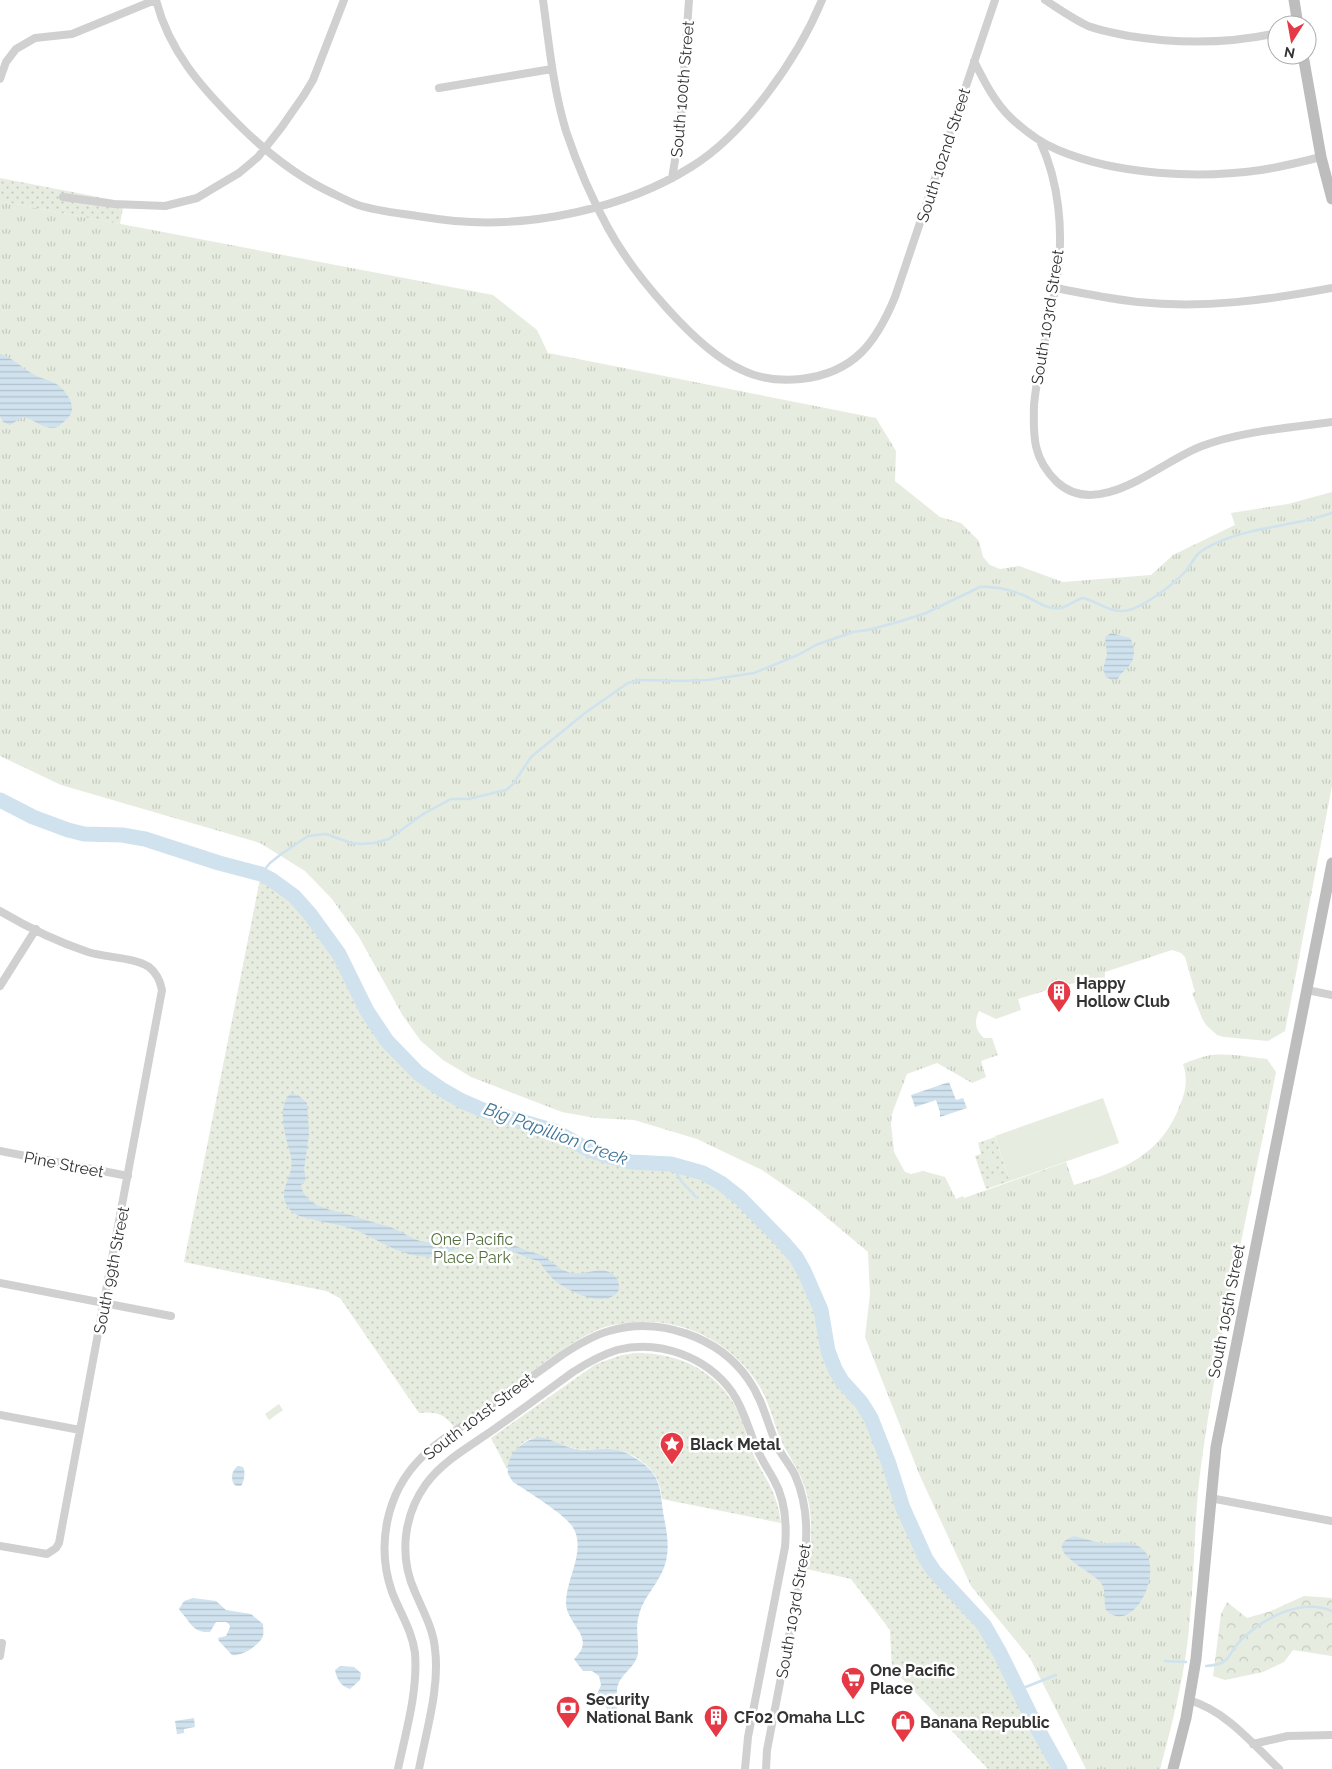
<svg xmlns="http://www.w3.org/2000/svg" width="1332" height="1769" viewBox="0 0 1332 1769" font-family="Raleway,sans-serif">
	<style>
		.grass { fill: url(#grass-tufts) }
		.forest { fill: url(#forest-crowns) }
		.park { fill: url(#park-dots) }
		.pitch { fill: #e6ecdf }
		.water { fill: url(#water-rules) }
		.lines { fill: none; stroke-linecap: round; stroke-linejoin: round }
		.stream { stroke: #cfe2ee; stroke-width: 2.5 }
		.river { stroke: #cfe2ee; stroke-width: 15 }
		.street { stroke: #d0d0d0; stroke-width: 8 }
		.secondary { stroke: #bdbdbd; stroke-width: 11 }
		.labels { text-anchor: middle; stroke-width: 5; stroke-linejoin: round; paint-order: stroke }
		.street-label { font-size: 16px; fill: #333; stroke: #fff }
		.poi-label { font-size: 16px; font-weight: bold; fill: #333; stroke: #fff; text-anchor: start }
		.park-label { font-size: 16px; fill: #56703f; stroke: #fff }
		.water-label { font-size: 18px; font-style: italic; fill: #3f7597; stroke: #fff }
	</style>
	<defs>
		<pattern id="grass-tufts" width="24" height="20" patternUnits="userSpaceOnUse" patternTransform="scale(1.25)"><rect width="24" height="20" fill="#e6ecdf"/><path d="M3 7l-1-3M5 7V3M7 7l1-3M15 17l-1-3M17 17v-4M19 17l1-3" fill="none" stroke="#c6cbc0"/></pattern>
		<pattern id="forest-crowns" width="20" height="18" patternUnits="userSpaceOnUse" patternTransform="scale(1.25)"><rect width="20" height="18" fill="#e6ecdf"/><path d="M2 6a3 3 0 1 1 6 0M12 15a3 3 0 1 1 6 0" fill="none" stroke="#c6cbc0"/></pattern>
		<pattern id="park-dots" width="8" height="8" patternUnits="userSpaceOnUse" patternTransform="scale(1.25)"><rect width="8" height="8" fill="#e6ecdf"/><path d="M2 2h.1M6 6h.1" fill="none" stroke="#c6cbc0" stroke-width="1.8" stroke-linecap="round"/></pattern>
		<pattern id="water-rules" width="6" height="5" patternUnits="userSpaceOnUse" patternTransform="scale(1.25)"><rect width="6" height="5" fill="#cfe2ee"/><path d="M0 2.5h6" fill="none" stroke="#b2c2cd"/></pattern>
	</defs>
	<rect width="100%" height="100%" fill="#fff"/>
	<path class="grass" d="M0,201L493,295L537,330L548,353L876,418L896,451L895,481L940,517L961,523L979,541L983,557L990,565L1000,569L1019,566L1063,582L1151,575L1173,555L1235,525L1231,513L1288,504L1332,492V786L1285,1031L1268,1041L1224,1037L1217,1035L1206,1025L1202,1018L1192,993L1195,992L1185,957L1181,953L1172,950L1105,972L1104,987L1098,989L1093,978C1078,984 1063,983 1049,992L1048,990L1018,999L1021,1010L996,1019L979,1011C974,1021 975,1030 984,1038H992L998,1055L981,1061L986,1077L972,1083L937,1063L907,1074L892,1114L891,1124L894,1152L905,1172L911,1174L923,1171L945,1177L956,1199L963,1196L964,1198L1066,1162L1074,1185C1122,1170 1161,1156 1180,1105C1186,1091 1188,1079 1183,1064C1190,1061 1198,1058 1206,1056C1226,1052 1248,1057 1267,1059L1276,1072C1250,1203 1219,1334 1201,1466C1194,1516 1195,1567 1190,1617C1186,1670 1174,1718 1160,1769H1086L1030,1658L971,1586L920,1476L865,1337L870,1294L868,1252L807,1201L762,1170L697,1139L634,1120L595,1118L562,1112L471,1077L443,1060L421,1041L403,1016L359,937L332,899L305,871L260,843L61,785L0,756Z"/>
	<path class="forest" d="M1304,1596L1332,1598V1656L1293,1650L1284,1662L1263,1672L1225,1680L1213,1676L1221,1614L1227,1602L1247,1618L1271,1611Z"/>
	<path class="park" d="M0,178L124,202L120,224L0,201Z
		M261,874C295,892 320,922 340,955C351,974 358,994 368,1013C381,1036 400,1059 422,1076C442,1091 464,1104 489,1112C509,1118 530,1122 550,1130C565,1135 577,1144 590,1150C600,1154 611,1157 621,1160C636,1164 650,1162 665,1163C684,1165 703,1172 719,1182C733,1192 745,1204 758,1216C785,1243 810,1272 821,1310C825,1327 825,1344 832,1360C842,1385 860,1395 871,1418C894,1463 900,1516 927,1560C942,1586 969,1603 985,1628C995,1642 1001,1658 1009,1673C1025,1706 1043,1737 1060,1769H988L892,1668L890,1630L851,1579L807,1569C813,1536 814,1504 799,1473C792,1459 783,1447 778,1433C772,1416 768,1399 758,1384C730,1340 679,1316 628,1323C619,1324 610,1325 602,1328C577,1338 556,1354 534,1370C508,1389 481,1408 454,1427C445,1414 435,1411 419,1413L340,1298L326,1291L184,1262Z
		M995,1137L1010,1181L986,1189L975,1156L981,1154L978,1143Z
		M636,1353C681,1353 718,1371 739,1413C745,1426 747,1443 754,1456C767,1482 777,1492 781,1523L662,1499C661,1494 661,1489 659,1484C654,1466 631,1451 612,1449C599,1448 586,1451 573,1448C558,1445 541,1432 526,1441C515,1447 511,1459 507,1469L491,1438L596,1364L622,1355Z"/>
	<path class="pitch" d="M1103,1098L1119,1143L1010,1181L995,1136Z
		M991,1150L997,1167L989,1169L984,1153Z
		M996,1173L1003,1175L1006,1180L991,1185L990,1178Z
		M279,1404L283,1410L269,1420L265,1414Z"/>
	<path class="water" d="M0,354C13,358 22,368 33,374C41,379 51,380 58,385C67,392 78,408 68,418C63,422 58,429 52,428C42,428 33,419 23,417L10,425L3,422L0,416Z
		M1111,633L1130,638C1135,646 1136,658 1129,666C1125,671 1120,673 1118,679L1112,680L1106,677L1103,669L1107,655L1105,637Z
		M949,1082L956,1100L963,1098L967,1108L940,1117V1112L936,1100L915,1107L911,1095Z
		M290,1094L298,1095L307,1103L309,1134L304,1169L306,1180L301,1185C305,1209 336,1210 354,1216C366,1220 378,1224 390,1227C402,1231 412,1240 425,1242C436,1243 445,1239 455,1237C466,1235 478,1236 489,1237C503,1240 515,1246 528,1251C533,1253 538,1253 543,1256C552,1261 558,1269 568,1272C581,1277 596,1267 609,1272C617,1275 623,1287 616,1294C600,1308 566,1290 553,1279C547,1273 543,1267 539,1261C529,1259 523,1255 514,1252C501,1247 483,1244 469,1244C460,1245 453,1251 445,1254C436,1258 427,1257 418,1256C397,1253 378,1240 358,1231C343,1225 327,1223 311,1219C300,1217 291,1214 286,1204C278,1186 297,1175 290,1153C286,1137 276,1108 290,1094Z
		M540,1437C553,1439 563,1447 576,1449C587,1451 599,1448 610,1449C619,1449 628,1453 635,1458C660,1473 660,1486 663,1512C666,1528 670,1545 666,1561C661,1582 644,1595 639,1615C635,1628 639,1640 638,1653C636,1667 622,1673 618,1685C614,1698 622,1707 613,1717L597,1694L601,1685L599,1676L592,1671H583L574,1659C597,1637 568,1627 566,1604C565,1580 588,1549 572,1526C564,1514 527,1491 513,1482L508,1474C505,1454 523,1440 540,1437Z
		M238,1466L243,1467C246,1471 244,1482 241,1486H236L233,1483C231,1477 232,1470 238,1466Z
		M1074,1536C1083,1538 1091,1541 1100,1543C1113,1544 1125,1539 1138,1546C1169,1561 1135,1639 1106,1610C1103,1601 1107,1591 1101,1583C1093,1571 1038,1549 1074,1536Z
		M193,1598L216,1601L226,1610L251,1614L263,1624C263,1628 264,1632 263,1636C260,1645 241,1657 232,1655L219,1641L218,1638L226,1636L230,1627L229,1624L226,1622H216L210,1632C193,1633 191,1623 181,1612L179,1609L184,1601Z
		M340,1666L354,1667L361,1673L360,1680L350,1689C341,1686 337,1680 335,1670Z
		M194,1718L195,1727L184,1729V1733L177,1734L175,1721Z"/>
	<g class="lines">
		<path class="stream" d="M261,874L270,863L280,855L308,836L326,834L351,843L360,844L374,843L389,839L423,814L451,799H468L506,790L513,784L531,757L585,713L628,683L639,680L681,681L708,680L754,673L798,655L816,645L853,632L868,630L898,622L926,613L980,587C994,586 1010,590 1023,595C1035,600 1047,610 1060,608C1069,606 1074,601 1082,598C1096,600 1106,611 1121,611C1138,612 1173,585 1185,572C1190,567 1193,559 1198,554C1204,548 1214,544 1221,541C1257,526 1296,526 1332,513
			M671,1164L682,1182L697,1198
			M1165,1661L1186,1662
			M1206,1666C1233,1664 1225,1656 1241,1640C1263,1618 1301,1598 1332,1611
			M1018,1690L1056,1675"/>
		<path class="river" d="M0,800L33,817L68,830L84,834L122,835L145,839L219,863L261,874L272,880L294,896L310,914L339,954L367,1011L387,1041L418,1073L441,1089L462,1101L485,1111L555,1131L589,1150L604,1155L631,1162L671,1164L703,1173L721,1183L740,1198L783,1242L796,1257L804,1271L821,1310L828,1351L835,1369L842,1381L861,1402L871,1418L889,1464L903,1508L926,1559L934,1571L984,1625L1000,1653L1036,1726L1060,1769"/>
		<path class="street" d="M156,0C169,51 201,87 238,124C267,153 297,177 334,194C342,198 350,202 358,205C377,211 397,213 417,216C430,218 443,220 455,221C532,228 626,208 691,167C745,134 798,58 822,0
			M543,0C549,44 553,88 566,131C577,164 591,197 608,228C632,272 696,350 742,370C760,379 781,381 801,379C854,373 876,343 895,297L995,0
			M1045,0C1059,9 1073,19 1088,26C1101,31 1115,33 1129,36C1179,44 1227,44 1277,33
			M974,61C984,81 995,103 1011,118C1025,131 1041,143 1058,150C1117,175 1198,179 1261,170C1281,167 1301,162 1321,157
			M0,79L6,62L16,49L35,38L72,34L155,0
			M439,88L552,69
			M1040,141C1059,182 1064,232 1057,277C1051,320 1038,362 1034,405C1033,437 1033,459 1057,482C1099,521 1161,461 1202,446C1243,431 1289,428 1332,422
			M672,178L680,131L689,0
			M63,197L114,204L165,206L197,198L239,173L258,157L281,128L304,95L313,80L344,0
			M1055,288C1082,293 1110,299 1138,302C1203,309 1268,300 1332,288
			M0,911C27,927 58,942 88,952C107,958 133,957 149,967C157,973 160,980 162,990L59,1543L56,1548L47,1554L0,1546
			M0,986L36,929
			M1307,990L1332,995
			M0,1151L128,1176
			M0,1283L171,1316
			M0,1415L80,1430
			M1210,1498L1332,1521
			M0,1656L2,1643
			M1189,1700C1226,1711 1252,1743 1279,1769
			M1253,1744L1288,1736L1332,1735
			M398,1769C406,1731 418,1691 415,1653C412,1630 400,1613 392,1592C376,1546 386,1493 421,1458C437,1441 459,1429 478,1415C506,1395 534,1375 562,1355C577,1345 592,1336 609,1331C659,1316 719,1337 748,1379C763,1400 767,1423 777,1446C782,1456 790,1465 795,1475C806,1500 808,1527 805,1553L767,1750L766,1769
			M419,1769C426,1732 440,1687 435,1649C433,1628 423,1611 415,1592C399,1557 403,1516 426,1484C443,1461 470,1446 493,1430C520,1411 547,1391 573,1372C587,1363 601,1355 617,1350C659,1339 707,1357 732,1392C744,1409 748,1428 756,1447C761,1459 768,1469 774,1480C786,1501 787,1524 785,1547L748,1737L745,1769"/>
		<path class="secondary" d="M1294,0L1298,25
			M1303,55L1321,157L1332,199
			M1173,1769L1186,1718L1196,1659L1216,1447L1332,863"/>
	</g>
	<defs>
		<symbol id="building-pin" viewBox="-11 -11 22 30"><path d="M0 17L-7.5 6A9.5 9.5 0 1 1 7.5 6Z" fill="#e63946" stroke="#fff"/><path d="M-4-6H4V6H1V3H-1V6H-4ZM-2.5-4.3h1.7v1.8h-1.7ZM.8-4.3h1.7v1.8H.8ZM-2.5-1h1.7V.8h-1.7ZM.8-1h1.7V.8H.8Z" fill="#fff"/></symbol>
		<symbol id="sight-pin" viewBox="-11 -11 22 30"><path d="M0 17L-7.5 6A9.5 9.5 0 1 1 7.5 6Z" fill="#e63946" stroke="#fff"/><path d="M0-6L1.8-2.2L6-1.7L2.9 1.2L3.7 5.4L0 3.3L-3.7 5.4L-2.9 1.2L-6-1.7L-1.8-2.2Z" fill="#fff"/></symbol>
		<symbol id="supermarket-pin" viewBox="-11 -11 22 30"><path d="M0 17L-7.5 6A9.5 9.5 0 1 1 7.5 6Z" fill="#e63946" stroke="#fff"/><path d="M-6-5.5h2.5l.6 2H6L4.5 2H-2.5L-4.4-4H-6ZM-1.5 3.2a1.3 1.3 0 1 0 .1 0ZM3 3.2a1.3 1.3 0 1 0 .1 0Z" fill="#fff"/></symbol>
		<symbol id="bank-pin" viewBox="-11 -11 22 30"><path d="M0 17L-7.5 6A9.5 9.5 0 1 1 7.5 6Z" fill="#e63946" stroke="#fff"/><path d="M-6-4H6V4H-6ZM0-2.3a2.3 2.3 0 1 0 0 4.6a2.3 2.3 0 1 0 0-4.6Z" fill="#fff"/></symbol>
		<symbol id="shop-pin" viewBox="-11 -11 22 30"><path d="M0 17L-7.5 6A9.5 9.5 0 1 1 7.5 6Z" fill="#e63946" stroke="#fff"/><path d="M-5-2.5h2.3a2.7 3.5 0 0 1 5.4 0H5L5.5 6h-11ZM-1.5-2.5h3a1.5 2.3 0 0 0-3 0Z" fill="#fff"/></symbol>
	</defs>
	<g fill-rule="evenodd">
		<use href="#building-pin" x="1045" y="978" width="28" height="38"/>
		<use href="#sight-pin" x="658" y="1430" width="28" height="38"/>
		<use href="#supermarket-pin" x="839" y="1665" width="28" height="38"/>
		<use href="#bank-pin" x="554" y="1694" width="28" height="38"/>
		<use href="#building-pin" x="702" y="1703" width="28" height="38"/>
		<use href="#shop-pin" x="889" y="1708" width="28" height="38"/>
	</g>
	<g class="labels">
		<g class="street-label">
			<text transform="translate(682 89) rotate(-85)" y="6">South 100th Street</text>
			<text transform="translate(943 155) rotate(-72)" y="6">South 102nd Street</text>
			<text transform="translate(1047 317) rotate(-81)" y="6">South 103rd Street</text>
			<text transform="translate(64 1164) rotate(11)" y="6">Pine Street</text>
			<text transform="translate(111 1270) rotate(-79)" y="6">South 99th Street</text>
			<text transform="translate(1226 1311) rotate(-79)" y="6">South 105th Street</text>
			<text transform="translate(478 1416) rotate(-37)" y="6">South 101st Street</text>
			<text transform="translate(793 1611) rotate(-80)" y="6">South 103rd Street</text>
		</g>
		<g class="poi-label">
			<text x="1076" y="989">Happy<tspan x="1076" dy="18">Hollow Club</tspan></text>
			<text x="690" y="1450">Black Metal</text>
			<text x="870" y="1676">One Pacific<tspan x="870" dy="18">Place</tspan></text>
			<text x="586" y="1705">Security<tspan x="586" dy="18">National Bank</tspan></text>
			<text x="734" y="1723">CF02 Omaha LLC</text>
			<text x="920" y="1728">Banana Republic</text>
		</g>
		<g class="park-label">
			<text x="472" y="1245">One Pacific<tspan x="472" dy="18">Place Park</tspan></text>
		</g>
		<g class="water-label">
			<text transform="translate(556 1134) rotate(20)" y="6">Big Papillion Creek</text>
		</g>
	</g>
	<g transform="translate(1292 40) rotate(191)"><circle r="24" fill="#ffffff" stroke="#adadad"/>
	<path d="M0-4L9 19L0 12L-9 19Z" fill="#e63946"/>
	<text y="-8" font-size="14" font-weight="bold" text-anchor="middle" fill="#333333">N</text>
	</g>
</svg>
